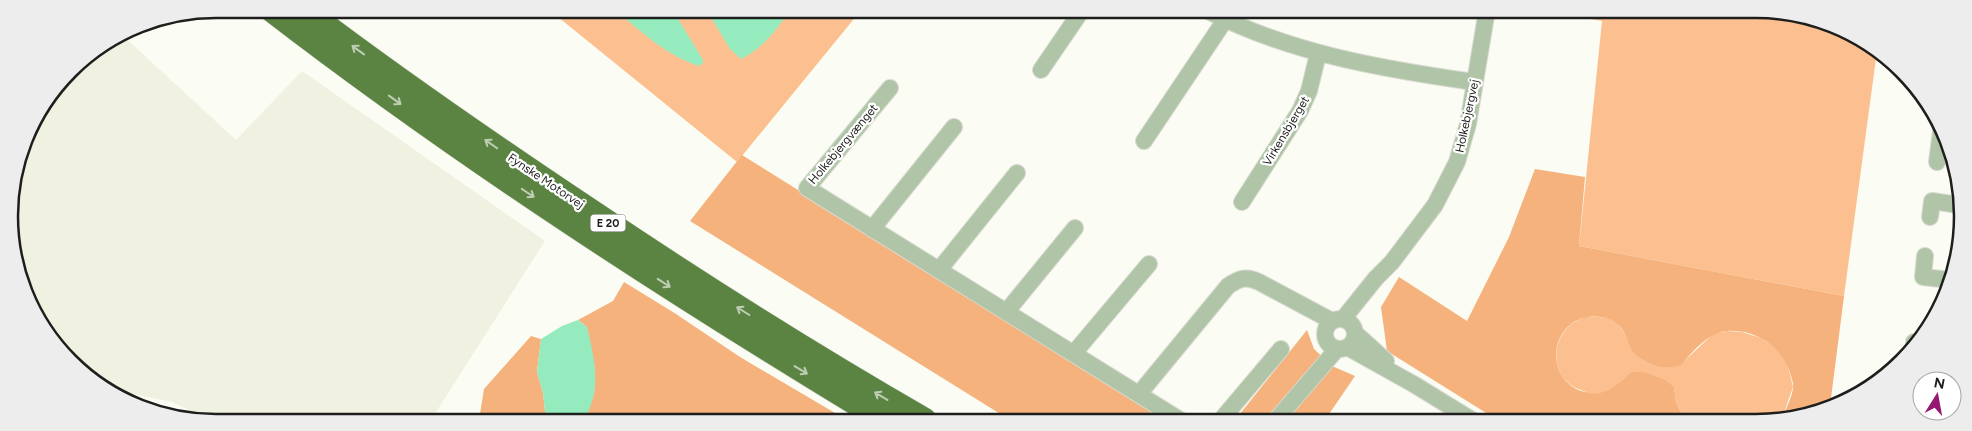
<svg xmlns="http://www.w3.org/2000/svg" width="1972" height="431" viewBox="0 0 1972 431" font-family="Figtree,sans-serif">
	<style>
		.built { fill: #f0f1e0 }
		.green { fill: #fcc090 }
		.forest { fill: #f5b27c }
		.water { fill: #95ebbe }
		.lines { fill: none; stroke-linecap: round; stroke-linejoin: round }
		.minor-casing { stroke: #d8d9d1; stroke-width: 18 }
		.highway-casing { stroke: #d8d9d1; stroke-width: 26 }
		.minor { stroke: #b0c5a7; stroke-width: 16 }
		.highway { stroke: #5b8443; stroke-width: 25 }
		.oneway { stroke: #bdceb4 }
		.labels { text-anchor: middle; stroke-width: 4.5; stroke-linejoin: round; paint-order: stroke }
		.shield { fill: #fff; stroke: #626260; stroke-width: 1 }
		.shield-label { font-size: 11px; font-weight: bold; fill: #1e1f1c }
		.street-label { font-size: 12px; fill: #1e1f1c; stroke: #fff }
		.rim { fill: none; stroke: #1e1f1c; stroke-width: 2.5 }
	</style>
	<rect width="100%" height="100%" fill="#fbfcf3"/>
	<path class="built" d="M121,34L236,140L302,71L545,241L431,420H210L172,402L105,388L52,342L20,282L9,202L30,124L79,60Z"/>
	<path class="green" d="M555,9H862L737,162L558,17Z
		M1537,10L1784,11L1860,37L1877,51L1844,296L1579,246L1602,21Z
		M1584,317C1608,316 1618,317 1628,341L1679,366L1713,334L1726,331L1742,332L1761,338L1773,346L1785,359L1790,374L1793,387L1781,421H1685L1676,402L1674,387L1631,372C1621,381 1613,391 1599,394C1594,395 1586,392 1581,390C1552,381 1549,344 1570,325C1573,322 1579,320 1584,317Z"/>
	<path class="forest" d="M742,155L1167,420H1010L690,221Z
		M1535,169L1585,177L1579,246L1844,296L1830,406L1781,421C1785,410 1791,400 1793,389C1794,383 1791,376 1789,370C1780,345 1754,329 1727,331C1711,332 1697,347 1687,358C1685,360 1682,365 1679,366C1676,367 1668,367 1664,367C1655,367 1640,359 1634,353C1628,346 1627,336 1622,329C1612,314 1585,313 1571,324C1548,342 1552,381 1581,391C1587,392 1594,395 1600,393C1613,390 1621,381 1631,372H1644L1665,380L1674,387L1676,402L1685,421H1499L1387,351L1381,307L1399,277L1467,321L1509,237Z
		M624,282L676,314L740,357L847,420H585L594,394L595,371L587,327L578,320L613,301Z
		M1307,330L1314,349L1332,366L1355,376L1325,420H1235Z
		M531,336L541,339L537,372L543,393L546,420H479L484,389Z"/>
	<path class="water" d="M614,9H672L703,60V63L699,66C665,55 641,31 614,9Z
		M706,9H790C778,29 762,49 741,59L730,49Z
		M578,320L587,327C592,348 598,372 594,394C592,403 588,412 585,420H546L543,393L537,372L541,339L562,326Z"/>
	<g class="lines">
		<defs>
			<path id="minor" d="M1206,10C1289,53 1382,69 1474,82
				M1041,70L1082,10
				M890,88L807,188L1180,420
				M1144,141L1225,20
				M1937,162L1941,131
				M1242,202L1300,111L1309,91L1318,54
				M1930,217L1932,201L1959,205
				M872,229L954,127
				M1925,256L1923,277L1950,280
				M939,270L1017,173
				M1007,311L1075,228
				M1343,319L1376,278L1392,262L1435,205L1457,162L1468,124L1487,10
				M1325 334a15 15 0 1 1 30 0a15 15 0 1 1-30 0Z
				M1355,333L1386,361
				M1914,346V342
				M1347,347L1415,385L1472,420
				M1074,353L1149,264
				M1139,394L1228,286C1240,278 1246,276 1259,282L1332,321
				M1221,420L1281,349
				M1276,420L1337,349"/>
			<path id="highway" d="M271,9C466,159 674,293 884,420
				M303,9C395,79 491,145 587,209C697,283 809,354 924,420"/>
		</defs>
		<use href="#minor" class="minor-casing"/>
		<use href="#highway" class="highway-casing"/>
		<use href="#minor" class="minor"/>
		<use href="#highway" class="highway"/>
	</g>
	<defs><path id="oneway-shaft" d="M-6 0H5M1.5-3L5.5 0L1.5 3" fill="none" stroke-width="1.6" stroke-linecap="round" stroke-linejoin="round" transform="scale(1.25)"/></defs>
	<g class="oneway">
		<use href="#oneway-shaft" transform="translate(358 50) rotate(-144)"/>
		<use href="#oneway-shaft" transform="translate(395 100) rotate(36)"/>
		<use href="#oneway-shaft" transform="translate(491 144) rotate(-145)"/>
		<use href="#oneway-shaft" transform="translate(528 193) rotate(34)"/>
		<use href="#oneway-shaft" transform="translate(664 283) rotate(33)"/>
		<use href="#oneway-shaft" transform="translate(743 311) rotate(-148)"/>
		<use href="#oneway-shaft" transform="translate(801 370) rotate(31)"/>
		<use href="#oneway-shaft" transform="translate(881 396) rotate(-149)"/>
	</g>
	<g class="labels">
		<rect class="shield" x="590.5" y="214.5" width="35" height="17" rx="4"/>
		<g class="shield-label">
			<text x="608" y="227">E 20</text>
		</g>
		<g class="street-label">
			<text transform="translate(1467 116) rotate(-78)" y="4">Holkebjergvej</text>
			<text transform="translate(1286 131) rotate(-59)" y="4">Virkensbjerget</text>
			<text transform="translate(843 144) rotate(-50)" y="4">Holkebjergvænget</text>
			<text transform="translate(546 181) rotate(34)" y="4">Fynske Motorvej</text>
		</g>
	</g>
	<path d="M0 0H1972V431H0ZM216 18H1756A198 198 0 0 1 1954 216V216A198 198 0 0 1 1756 414H216A198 198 0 0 1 18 216V216A198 198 0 0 1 216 18Z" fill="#ededed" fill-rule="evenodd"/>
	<path class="rim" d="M216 18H1756A198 198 0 0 1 1954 216V216A198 198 0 0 1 1756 414H216A198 198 0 0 1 18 216V216A198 198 0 0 1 216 18Z"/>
	<g transform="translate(1937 396) rotate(11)"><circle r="24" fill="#ffffff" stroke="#a5a5a4"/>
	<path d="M0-4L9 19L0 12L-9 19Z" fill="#96176f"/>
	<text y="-8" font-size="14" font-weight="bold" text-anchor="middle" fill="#1e1f1c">N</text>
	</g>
</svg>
